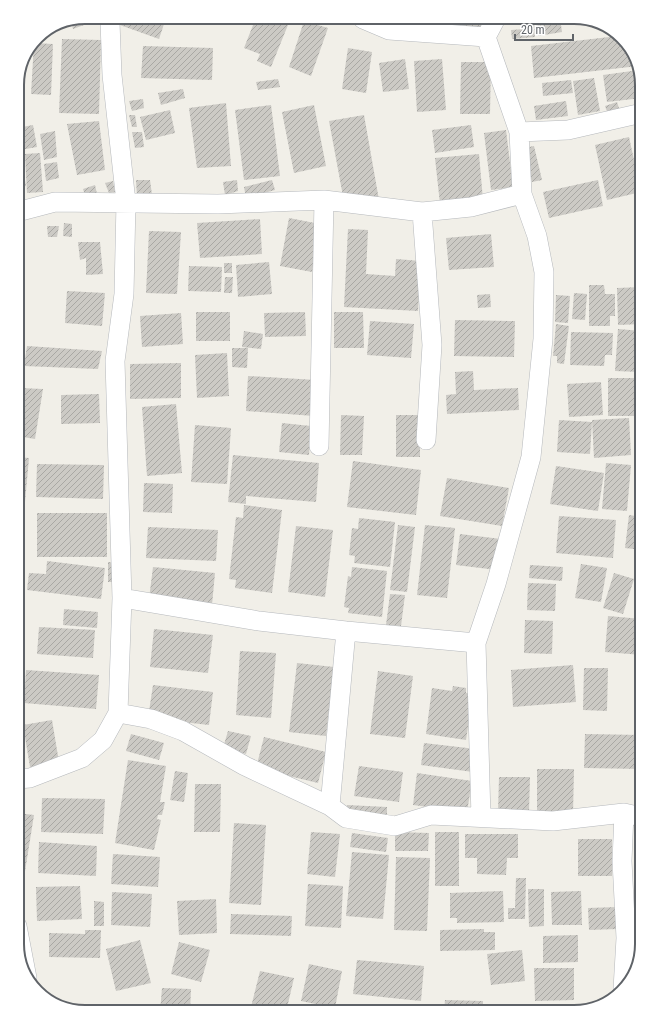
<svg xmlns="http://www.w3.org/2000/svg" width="659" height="1029" viewBox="0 0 659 1029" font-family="'Roboto Condensed',sans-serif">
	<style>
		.building { fill: url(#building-hatch) }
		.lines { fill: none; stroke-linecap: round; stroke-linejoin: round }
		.street-casing { stroke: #b5b8bc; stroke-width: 20 }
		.street { stroke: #fff; stroke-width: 19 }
		.rim { fill: none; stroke: #5f6368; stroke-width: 2 }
	</style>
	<defs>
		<pattern id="building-hatch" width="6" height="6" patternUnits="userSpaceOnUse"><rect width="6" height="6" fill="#cccac5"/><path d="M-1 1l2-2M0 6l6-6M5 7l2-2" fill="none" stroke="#a9a8a4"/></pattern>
	</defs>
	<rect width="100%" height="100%" fill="#f1efe8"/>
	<path class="building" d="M469,18L485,20L484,30L416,26L417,19Z
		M524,18H534L535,37L512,39L511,30L524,29Z
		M560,18L562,32L538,36L536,22Z
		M255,20H290L271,67L257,61L260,54L244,48Z
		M165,21L159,39L120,25L121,22Z
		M304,21L328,28L311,76L289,67Z
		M71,22H92L73,29Z
		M618,36L635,55L638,66L534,78L531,46Z
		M62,39L101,40L99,114L59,113Z
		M34,43L53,44L51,95L31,94Z
		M143,46L213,48L212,80L141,78Z
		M348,48L372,52L366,93L342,89Z
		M405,59L409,89L383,92L379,63Z
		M442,59L446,110L417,112L414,61Z
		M461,62H491L490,114H460Z
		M639,70L642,85V98L607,102L603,75Z
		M594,78L600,111L578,115L573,81Z
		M278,79L280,87L258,90L256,82Z
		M571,80L573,93L543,96L542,83Z
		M183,89L185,98L161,105L158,93Z
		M143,99L144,108L132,111L129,101Z
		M566,101L568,116L536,120L534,106Z
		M617,102L620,111L608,114L605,106Z
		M226,103L231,166L197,168L189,108Z
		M271,105L280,176L244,180L235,110Z
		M314,105L326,166L294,173L282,112Z
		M170,110L175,133L146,140L140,117Z
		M129,115H135L137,127H132Z
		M364,115L379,200L345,207L329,121Z
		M99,121L105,170L77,175L67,124Z
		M33,125L37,147L20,150L26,186L17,188V128Z
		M471,125L474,147L435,153L432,130Z
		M506,130L513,187L491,190L484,133Z
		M55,131L57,157L44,160L40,134Z
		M132,132H142L144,147L135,148Z
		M629,137L641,192L607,200L595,145Z
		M534,146L542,180L532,182L524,148Z
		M40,153L43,192L27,193L25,154Z
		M479,154L483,200L440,204L435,158Z
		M57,162L59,178L46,181L44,164Z
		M136,180H150L152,195L137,197Z
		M237,180L238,191L225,195L223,182Z
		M272,180L275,190L246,198L244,187Z
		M598,180L603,206L549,218L543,192Z
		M113,181L115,192L109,193L105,183Z
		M95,185L97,194L86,198L83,189Z
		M289,218L320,224L312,272L280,266Z
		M260,219L262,254L200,258L197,223Z
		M64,223L72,224V237L63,236Z
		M47,226H59L57,237H48Z
		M348,229L368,230L366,274L395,276L396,259L421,261L418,311L344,307Z
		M149,231L181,232L177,294L146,293Z
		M491,234L494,267L449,270L446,238Z
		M78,242H100L103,274L86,275V258L80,260Z
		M17,243H22L21,269H17Z
		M269,262L272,294L238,297L236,265Z
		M224,263H232V273H224Z
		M189,266L222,267L221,292L188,291Z
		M225,277H233L232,293H224Z
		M589,285H604L605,294H615V316H610V326H589Z
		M17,287L24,288L21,320H17Z
		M642,287V324L618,325L617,288Z
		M67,291L105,293L102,326L65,323Z
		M574,293L587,294L585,320L572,319Z
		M490,294L491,307L478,308L477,295Z
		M556,295L570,296L568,323L555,322Z
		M196,312H230V341H196Z
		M305,312L306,336L265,337L264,313Z
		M334,312H363L364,348H334Z
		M181,313L183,344L142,347L140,316Z
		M455,320L515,321L514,357L454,356Z
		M370,321L414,324L411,358L367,355Z
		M556,324L569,326L564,364L557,363V356H553Z
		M618,329L642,331L639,372L615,371Z
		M244,331L263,334L261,349L242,347Z
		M571,332L613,333L612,355H605L604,366L570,365Z
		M27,346L102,351L98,369L24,366Z
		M232,348H248L247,368L232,367Z
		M227,353L229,396L197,398L195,355Z
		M181,363V398L130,399V364Z
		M473,371L474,390L518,388L519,410L447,414L446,395L456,394L455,372Z
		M248,376L316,380L314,416L246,411Z
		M608,378H636V416H608Z
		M601,382L603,415L569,417L567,384Z
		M20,388L43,389L35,439L17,436Z
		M99,394L100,423L61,424V395Z
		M176,404L182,473L147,476L142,407Z
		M341,415L364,416L362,455H340Z
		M396,415H420V457H396Z
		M629,418L631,455L594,458L592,420Z
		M559,420L592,422L590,454L557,452Z
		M282,423L311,426L309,455L279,452Z
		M195,425L231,428L227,484L191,482Z
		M639,427H642V457H639Z
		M233,455L319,463L316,502L246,496V504L228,502Z
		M17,457L29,458L25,502L17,501Z
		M353,461L421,470L416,515L347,507Z
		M606,463L631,465L627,511L602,509Z
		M37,464L104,465L103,499L36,497Z
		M556,466L604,473L598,511L550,504Z
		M638,469H642V506H635Z
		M447,478L509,488L502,526L440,516Z
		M144,483L173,484L172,513L143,512Z
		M244,505L282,510L272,593L235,588L236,580L229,579L236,517L243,518Z
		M37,513H107V557H37Z
		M629,515L642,517V550L625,548Z
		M559,516L616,520L613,558L556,553Z
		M359,518L395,522L390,567L354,563L355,556L349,555L352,528L358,529Z
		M398,525L415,527L407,592L390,590Z
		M425,525L455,528L447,598L417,595Z
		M296,526L333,530L325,597L288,592Z
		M148,527L218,530L216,561L146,558Z
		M460,534L501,539L497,570L456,565Z
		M47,561L105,568L101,599L27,590L29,573L46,574Z
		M108,562L120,563V582H108Z
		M581,564L607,568L601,602L575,598Z
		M530,565L563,567L562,581L529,578Z
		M153,567L215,573L212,605L149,599Z
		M352,567L387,571L382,617L348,613L349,608L344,607L348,576L351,577Z
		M614,573L634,579L623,614L603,608Z
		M528,583L556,584L555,611L527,610Z
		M390,594L405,595L401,626L386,625Z
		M64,609L98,612L97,628L63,625Z
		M608,616L642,619V655L605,652Z
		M525,620L553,621L552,654L524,653Z
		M39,627L95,630L93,658L37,654Z
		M154,629L213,635L208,673L150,667Z
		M240,651L276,653L271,718L236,715Z
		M297,663L334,667L326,736L289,732Z
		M573,665L576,702L513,707L511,670Z
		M584,668H608L607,711L583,710Z
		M26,670L99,675L96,709L24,703Z
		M378,671L413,676L405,738L370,734Z
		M153,685L213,692L209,725L148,718Z
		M453,686L466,688V693L473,694L466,740L426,734L432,688L452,691Z
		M52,720L59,762L30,767L23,725Z
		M228,731L251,736L246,754L223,748Z
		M131,734L164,743L159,760L126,751Z
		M585,734L642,735V769L584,768Z
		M264,737L326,752L318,783L256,768Z
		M424,743L476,749L473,772L421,765Z
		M128,760L166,766L160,802H165L162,815H158L157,819L161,820L154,850L115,843Z
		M359,766L403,772L399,802L354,796Z
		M537,769H574L573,814L537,813Z
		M175,771L188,773L184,802L170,800Z
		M417,773L472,781L467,812L413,805Z
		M499,777H530L529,812H498Z
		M195,784H221L220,832H194Z
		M42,798L105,799L103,834L41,832Z
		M347,805L387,807V820L346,817Z
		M17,813L34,815L23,884L17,883Z
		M234,823L266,825L261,905L229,903Z
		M311,832L340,834L335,877L307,874Z
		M395,832L429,833L428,851H395Z
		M435,832H459V886H435Z
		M352,833L388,838L386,852L350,847Z
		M465,834H518V858H507L506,875L477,874V858H465Z
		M578,839H612V876H578Z
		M39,842L97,846L96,876L38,873Z
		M352,852L389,855L383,919L346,916Z
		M113,854L160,857L158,887L111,884Z
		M396,857L430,858L427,931L394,930Z
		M516,878H526L525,919H508V908H515Z
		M308,884L343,886L341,928L305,926Z
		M80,886L82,919L37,921L36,887Z
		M528,889H544V926L529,927Z
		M503,891L504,922L457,923V918H450V893Z
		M581,891L582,925H552L551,892Z
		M112,892L152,894L150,927L111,925Z
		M216,899L217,933L179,935L177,901Z
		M94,901L104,902V926H94Z
		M618,907V929L589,930L588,908Z
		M231,914L292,916L291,936L230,934Z
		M484,929V932H495V950L440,951V930Z
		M85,930H101L100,958L49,957V933L85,934Z
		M578,935V962L543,963V936Z
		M140,940L151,983L116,991L106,949Z
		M179,942L210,950L201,982L171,974Z
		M522,950L525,981L491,985L487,954Z
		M357,960L424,966L421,1001L353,994Z
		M309,964L342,971L335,1008L301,1001Z
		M534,968H574V1000L535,1001Z
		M260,971L294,978L286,1012L250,1011Z
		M162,988L191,989L190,1012H160Z
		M445,1000L483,1001V1012H444Z
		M348,1004L380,1008V1012H347Z
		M556,1004L557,1012H522V1011Z"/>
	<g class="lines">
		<defs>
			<path id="street" d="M363,19L389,30L486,37
				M519,132L568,130L642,113
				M17,212L55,202L218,204L324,200L422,212L471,207L522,194
				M422,212L432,345L426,440
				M319,446L324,200
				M122,598L259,621L346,631L476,643
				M118,713L151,719L183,731L245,766L330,806L346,818L395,826L431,815L553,821L624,813L642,817
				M17,779L30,778L82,758L103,740L118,713L122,598L115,361L124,294L126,202L112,75L110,22
				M330,806L346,631
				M481,817L476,643L496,584L531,457L543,339L544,272L537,236L522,194L519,132L486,37L496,18
				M17,926L27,978
				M623,989L626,938L622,861L624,813"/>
		</defs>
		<use href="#street" class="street-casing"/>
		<use href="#street" class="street"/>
	</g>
	<path d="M0 0H659V1029H0ZM85 24H574A61 61 0 0 1 635 85V944A61 61 0 0 1 574 1005H85A61 61 0 0 1 24 944V85A61 61 0 0 1 85 24Z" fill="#fff" fill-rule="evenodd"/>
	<path class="rim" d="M85 24H574A61 61 0 0 1 635 85V944A61 61 0 0 1 574 1005H85A61 61 0 0 1 24 944V85A61 61 0 0 1 85 24Z"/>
	<path d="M515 34v6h58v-6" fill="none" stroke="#5f6368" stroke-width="2"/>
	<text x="521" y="34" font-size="12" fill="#5f6368" stroke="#ffffff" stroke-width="3" paint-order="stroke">20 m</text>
</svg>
